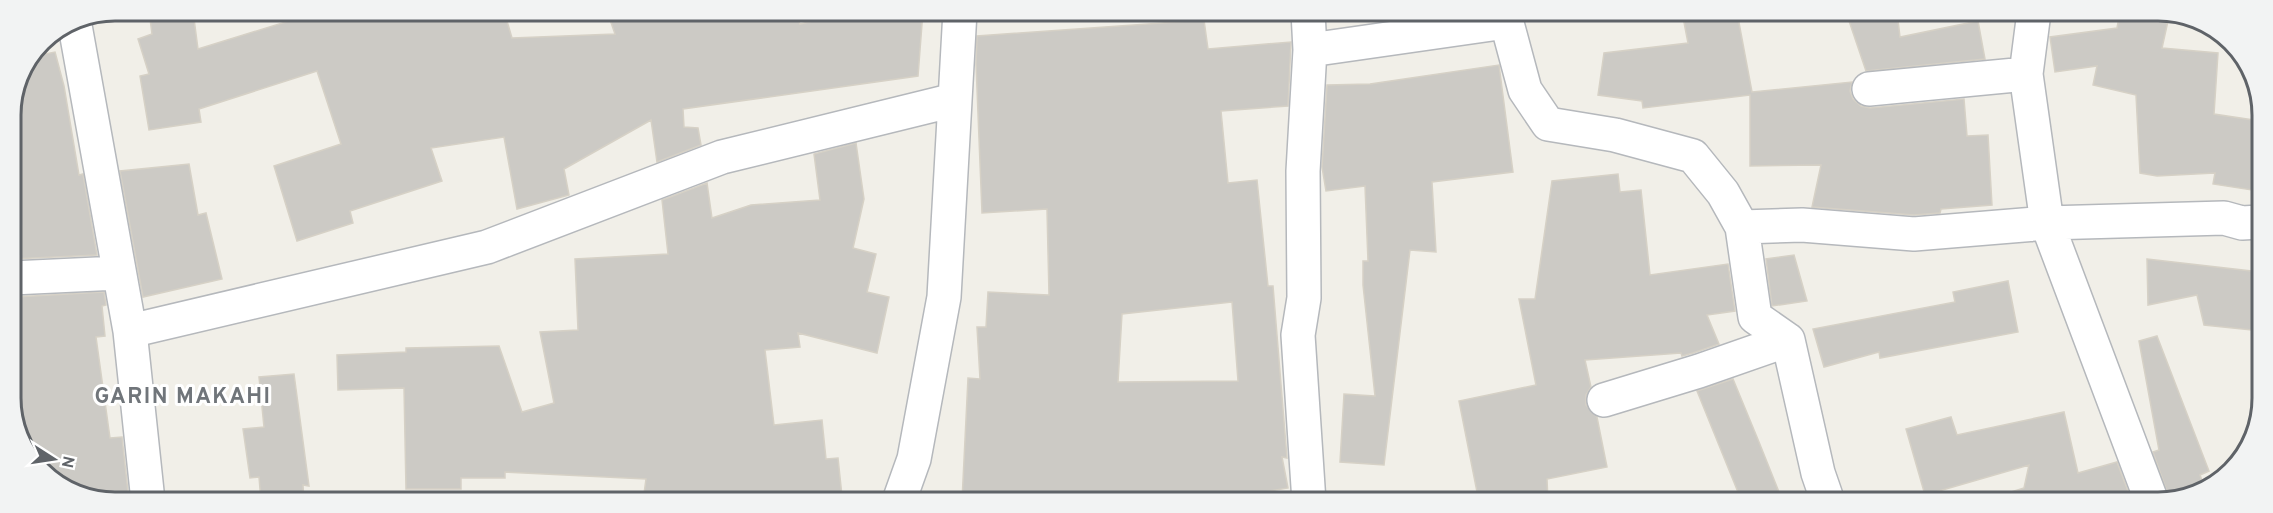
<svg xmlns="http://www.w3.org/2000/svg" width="2273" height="513" viewBox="0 0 2273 513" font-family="Overpass,sans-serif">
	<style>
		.building { fill: #cccac5; stroke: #d6d1c6; stroke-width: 1.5; fill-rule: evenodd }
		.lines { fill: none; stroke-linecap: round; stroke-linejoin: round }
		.minor-casing { stroke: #b5b8bc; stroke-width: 36 }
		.minor { stroke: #fff; stroke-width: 33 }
		.labels { text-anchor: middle; stroke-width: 6; stroke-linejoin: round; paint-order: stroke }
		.district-label { font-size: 22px; font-weight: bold; letter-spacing: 1.5px; fill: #70757a; stroke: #fff }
		.rim { fill: none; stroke: #5f6368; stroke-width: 3 }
	</style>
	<rect width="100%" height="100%" fill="#f1efe8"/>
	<path class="building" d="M149,11H193L198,49L321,11H432L435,21L468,11H504L512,38L615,34L607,11H795L800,24L855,11H923L918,76L683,109L684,127L698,128L701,145L657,162L651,120L564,169L569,195L517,209L504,137L431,148L442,181L350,211L353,223L297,241L274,166L341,144L317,71L199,109L201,122L149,130L140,76L149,74L138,39L152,34Z
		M1682,12H1737L1752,92L1852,82L1850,91L1853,99L1861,106L1870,108L1964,99L1967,136L1988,135L1992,205L1941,209L1940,213L1914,215L1812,207L1821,165L1750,166V95L1643,108L1642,101L1598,95L1604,53L1688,43Z
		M1846,12H1897L1900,37L1978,21L1985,59L1866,71Z
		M2120,12H2170L2162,48L2218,53L2214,114L2260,121V140L2252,190L2213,184L2215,173L2157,176L2140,173L2136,95L2093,85L2097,66L2055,72L2050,37L2117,28Z
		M1204,20L1208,49L1291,42L1288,106L1221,111L1228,183L1257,180L1268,286H1273L1287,458L1282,457L1288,488L1211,501H962L968,378L980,379L977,327H986L988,292L1049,295L1047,209L982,213L976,64L977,36ZM1232,302L1238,381L1118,382L1122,314Z
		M55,52L64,86L79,175L83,174L97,255L12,259L11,109L35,56Z
		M1499,65L1513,172L1432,182L1436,252L1410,250L1384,465L1340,462L1344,394L1375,396L1363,285V261H1368L1365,186L1326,191L1322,167L1327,85L1370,84Z
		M856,143L864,199L853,248L876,254L867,292L889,297L877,353L798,333L800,347L765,350L774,425L822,420L826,459L838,458L842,496L784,501H643L646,479L505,472V478H461V489H406L404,388L338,390L337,355L406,352V348L499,346L522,412L554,403L540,332L578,330L575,259L668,254L662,200L707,183L712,218L751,205L820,200L814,154Z
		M189,164L198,215L206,213L222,279L143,297L120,171Z
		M1618,174L1620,192L1641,190L1650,275L1728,264L1735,311L1707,315L1719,344L1693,353L1682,356L1681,353L1585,360L1591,387L1586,395V405L1597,417L1607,467L1547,479L1548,502H1479L1459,401L1536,385L1519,299H1535L1552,181Z
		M1794,255L1807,301L1772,306L1766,259Z
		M2147,259L2260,272L2261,331L2204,325L2197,295L2148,305Z
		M2008,281L2018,332L1880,358L1879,352L1824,367L1813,329L1955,302L1953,292Z
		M104,292L106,305L102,306L105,336L96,337L110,438L122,437L129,501H95L41,472L18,429L12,360V351H20L15,297Z
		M2157,336L2209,471L2200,475L2204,486L2170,500L2153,452L2159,450L2139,341Z
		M294,374L309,486L303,485L304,501H261L259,477L250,478L243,429L264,427L259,377Z
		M1733,379L1759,442L1783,502H1742L1697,391Z
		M2064,412L2078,473L2117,462L2132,502H2013L2011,492L2024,488L2029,465L1925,495L1906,429L1951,417L1957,435Z"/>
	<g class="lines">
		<defs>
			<path id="minor" d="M1308,12L1310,50L1506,22
				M1504,12L1525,90L1548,124L1615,135L1693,156L1723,193L1742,227L1802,225L1914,234L2047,223L2224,218L2242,223L2260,222
				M2034,12L2026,74L2047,223L2152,502
				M74,20L130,331L148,501
				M1869,89L2026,74
				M1742,227L1755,317L1788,340L1818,473L1828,502
				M12,278L118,273
				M130,331L487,247L722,157L954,100
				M1604,400L1699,371L1788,340
				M899,501L914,459L944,297L960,11
				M1309,502L1298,335L1304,298L1303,171L1310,50"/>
		</defs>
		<use href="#minor" class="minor-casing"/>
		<use href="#minor" class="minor"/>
	</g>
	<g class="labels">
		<g class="district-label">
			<text x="183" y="403">GARIN MAKAHI</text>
		</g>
	</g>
	<path d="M0 0H2273V513H0ZM115 21H2158A94 94 0 0 1 2252 115V398A94 94 0 0 1 2158 492H115A94 94 0 0 1 21 398V115A94 94 0 0 1 115 21Z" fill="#f2f3f3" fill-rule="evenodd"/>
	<path class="rim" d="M115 21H2158A94 94 0 0 1 2252 115V398A94 94 0 0 1 2158 492H115A94 94 0 0 1 21 398V115A94 94 0 0 1 115 21Z"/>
	<g transform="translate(54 459) rotate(102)" stroke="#ffffff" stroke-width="4.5" paint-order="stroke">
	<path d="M0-4.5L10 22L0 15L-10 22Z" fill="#5f6368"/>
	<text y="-9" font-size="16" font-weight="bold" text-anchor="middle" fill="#5f6368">N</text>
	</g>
</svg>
